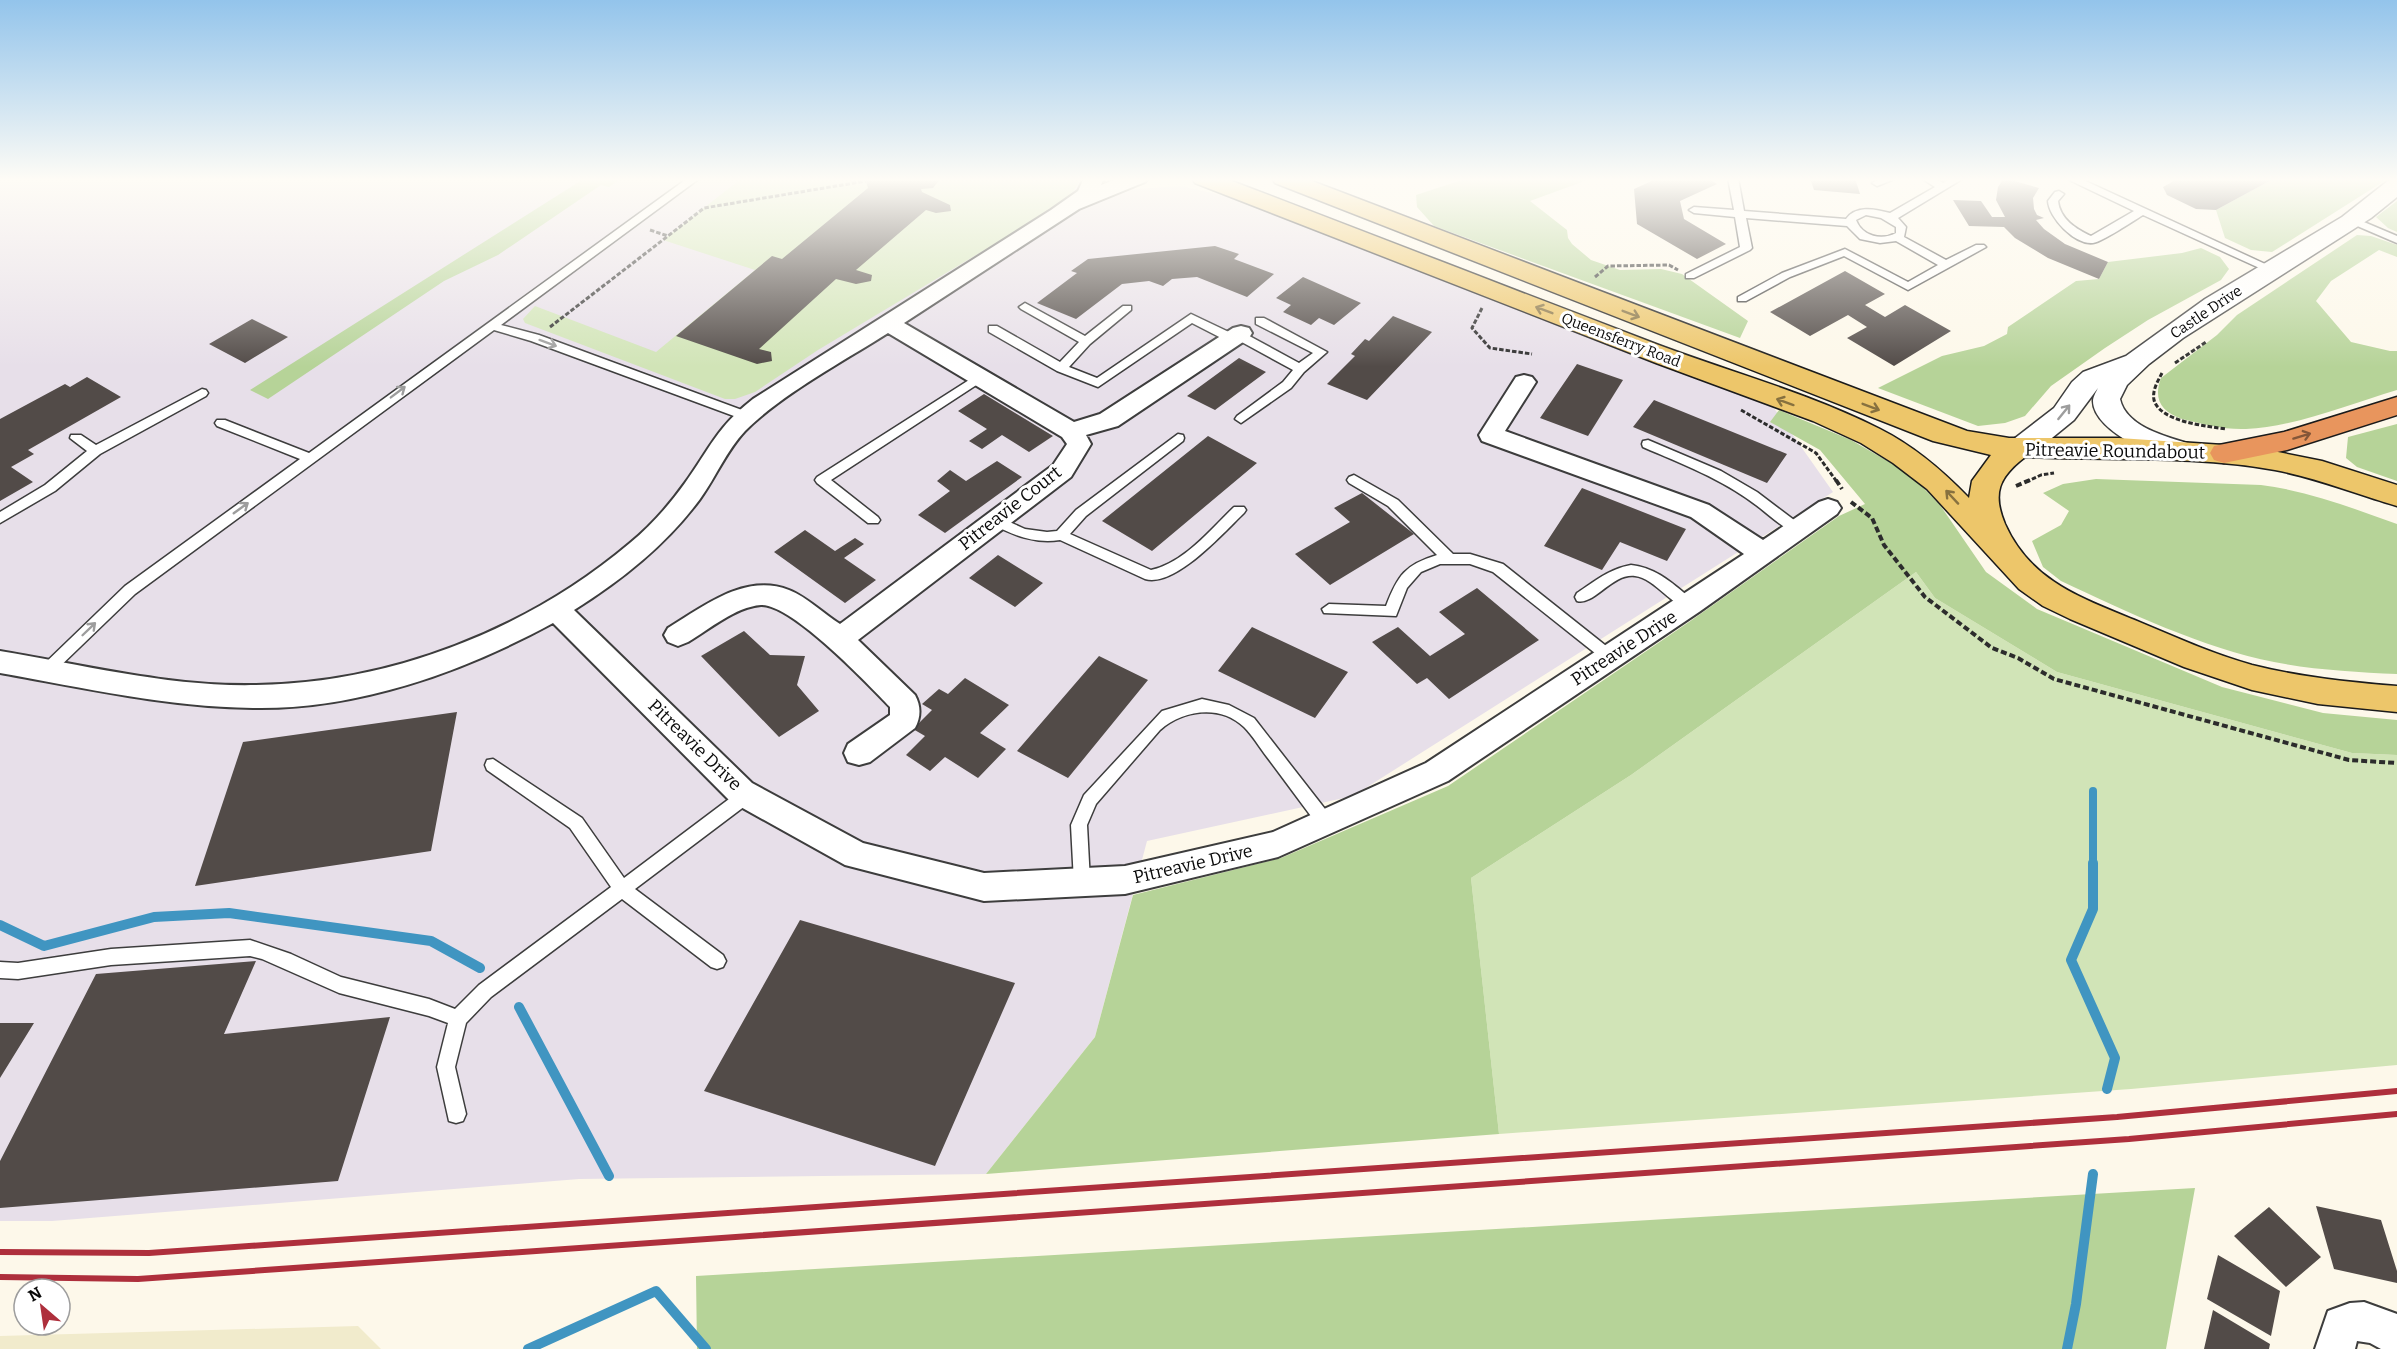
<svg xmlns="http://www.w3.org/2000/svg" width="2397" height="1349" viewBox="0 0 2397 1349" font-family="Bitter,serif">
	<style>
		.industrial { fill: #e7dfe9 }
		.farmland { fill: #f1ebcc }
		.green { fill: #d1e4b7 }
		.forest { fill: #b6d398 }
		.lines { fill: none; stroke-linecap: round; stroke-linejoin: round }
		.stream-far1 { stroke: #4095c1; stroke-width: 8 }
		.stream { stroke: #4095c1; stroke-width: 10 }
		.building { fill: #524b48 }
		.service-casing { stroke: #3d3d3d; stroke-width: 3 }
		.minor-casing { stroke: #3d3d3d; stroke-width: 4 }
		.tertiary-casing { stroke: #3d3d3d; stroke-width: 3 }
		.primary-casing { stroke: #1b1b1b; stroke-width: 3 }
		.motorway-casing { stroke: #1b1b1b; stroke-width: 3 }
		.path-far1 { stroke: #2c2c2c; stroke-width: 3; stroke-dasharray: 4.5 2; stroke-linecap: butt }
		.path { stroke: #2c2c2c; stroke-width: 4; stroke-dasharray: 6 3; stroke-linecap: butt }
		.service { fill: #fff; fill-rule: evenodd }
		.minor { fill: #fff; fill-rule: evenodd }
		.tertiary { fill: #fff; fill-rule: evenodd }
		.primary { fill: #edc66a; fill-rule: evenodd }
		.motorway { fill: #e8955d; fill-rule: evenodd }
		.rail { stroke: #ae2f3c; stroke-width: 6 }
		.oneway { stroke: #87713f }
		.oneway2 { stroke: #9d9d9d }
		.oneway3 { stroke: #845638 }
		.labels { text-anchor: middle; stroke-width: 6; stroke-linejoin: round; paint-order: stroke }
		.far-street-label { font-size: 15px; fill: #0a0a0a; stroke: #fff }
		.street-label { font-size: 18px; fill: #0a0a0a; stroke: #fff }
	</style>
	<rect width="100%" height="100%" fill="#fdf8ea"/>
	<path class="industrial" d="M0,178H1103L1122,190L1181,186L1290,211L1764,394L1833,492L1353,796L1147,841L1095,1037L986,1174L579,1179L52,1221H0Z"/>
	<path class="farmland" d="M358,1326L381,1349H0V1336Z"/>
	<path class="green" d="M742,178H1081V179L1071,195L1051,210L818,350L755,392L735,399H725L525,323L523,319L535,306L656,352L755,270L663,240Z
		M1916,572L1935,598L2057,672L2352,753L2397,755V1065L2131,1089L1499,1134L1471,878L1631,775Z"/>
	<path class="forest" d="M585,178H622L609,187L601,185L498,255L444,281L268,399L250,390Z
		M1468,178H1593L1530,201L1567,230L1568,238L1572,244L1591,260L1620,270L1661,269L1682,274L1748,321L1740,338L1434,226L1417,207L1416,195Z
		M2275,178H2389L2272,252L2251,250L2225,238L2216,210Z
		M2397,201V232L2388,228L2376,217Z
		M2357,235L2371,236L2397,245V257L2379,250L2331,281L2316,301L2351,342L2390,351H2397V390C2350,404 2295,427 2246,429C2225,430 2203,424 2182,419C2161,412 2153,399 2161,378L2217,335L2237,315Z
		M2201,248L2220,257L2229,269L2221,280L2148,320L2105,348L2051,386L2025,416L2005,423L1978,426L1878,388L1942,356L1984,346L2007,334L2008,327L2076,281L2099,279L2108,262L2182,253Z
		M1779,410L1851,440L1910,474L1940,505L1986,572L2037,609L2222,687L2323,713L2397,720V755L2352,753L2057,672L1935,598L1916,572L1631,775L1471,878L1499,1134L986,1174L1095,1037L1133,895L1281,858L1448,786L1689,622L1839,516L1865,504L1820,450L1770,422Z
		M2397,424V481L2357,467L2346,458L2348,437Z
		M2096,479L2261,485C2309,491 2352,508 2397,524V674C2356,672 2315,670 2274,662C2205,649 2125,611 2061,581L2043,567L2032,541L2061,525L2069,511L2043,493L2063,484Z
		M2195,1188L2166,1349H697L696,1276Z"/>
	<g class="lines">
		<path class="stream-far1" d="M2093,791V865"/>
		<path class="stream" d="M2093,863V909L2071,960L2115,1058L2107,1089
			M0,925L44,946L154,917L229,913L431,941L480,968
			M519,1007L609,1176
			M528,1349L656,1291L706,1349
			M2067,1349L2076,1304L2093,1174"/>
	</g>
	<path class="building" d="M865,178H941L933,188L921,189L922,192L950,205L951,211L936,213L926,210L856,270L872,275L871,281L856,284L836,279L759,349L771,352L772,361L757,364L676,336L772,256L782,259L868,188Z
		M1658,178H1707L1717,184L1680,201L1684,219L1726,244L1697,259L1637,224L1634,189Z
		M1810,178H1855L1860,194L1814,190Z
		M2004,178L2039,188L2033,198L2034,209L2037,215L2044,218L2036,220L2044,229L2065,244L2108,262L2099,279L2048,258L2015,238L2004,227L1969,226L1953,200L1981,201L1992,217H2005L1996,200L1998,187Z
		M2179,178H2275L2216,210L2196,209L2167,195L2163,187Z
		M1215,246L1239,254L1234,259L1274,274L1247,297L1197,277L1172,279L1163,286L1149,281L1122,284L1076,319L1037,303L1077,273L1071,271L1088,259Z
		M1845,271L1885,294L1865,305L1885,317L1905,305L1951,331L1894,366L1847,338L1867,327L1848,315L1810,336L1770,312Z
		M1303,277L1361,303L1334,325L1319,318L1311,325L1283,312L1291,305L1276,298Z
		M1393,316L1432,332L1367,400L1327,384L1355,356L1351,354L1365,339L1369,341Z
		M252,319L288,337L245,363L209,344Z
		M1239,358L1266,372L1215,410L1187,396Z
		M1577,364L1623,380L1588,436L1540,418Z
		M87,377L121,397L28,450L34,454L11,467L33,482L0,501V419L65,384L70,387Z
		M984,394L1053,436L1029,452L1002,435L982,449L969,441L987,429L958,411Z
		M1654,400L1787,454L1767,483L1633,427Z
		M1208,436L1257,463L1152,551L1102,521Z
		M997,461L1022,477L945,533L918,515L950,491L937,481L950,470L966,481Z
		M1582,488L1686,529L1667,561L1620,542L1602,570L1544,546Z
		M1362,493L1414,534L1330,585L1295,554L1350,522L1334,508Z
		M805,530L835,551L855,538L864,544L844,558L876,580L845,603L774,552Z
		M998,555L1043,583L1015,607L969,578Z
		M1477,588L1539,640L1449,699L1427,678L1417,684L1372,642L1398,627L1430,656L1465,634L1439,612Z
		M1252,627L1348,672L1315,718L1218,671Z
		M744,631L770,655L805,656L797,685L819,711L779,737L701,656Z
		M1099,656L1148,680L1068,778L1017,751Z
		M965,678L1009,705L980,733L1006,749L978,778L945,757L930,771L906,755L925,736L913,729L932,710L922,704L939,689L948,694Z
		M457,712L431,851L195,886L243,742Z
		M800,920L1015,983L935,1166L704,1091Z
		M256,961L224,1034L390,1017L338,1181L0,1208V1161L96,974Z
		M0,1023H34L0,1078Z
		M2316,1206L2381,1220L2397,1271V1283L2334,1269Z
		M2269,1207L2321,1257L2286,1287L2234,1236Z
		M2218,1255L2280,1291L2271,1336L2207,1299Z
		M2213,1310L2270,1344L2269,1349H2204Z"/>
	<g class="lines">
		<defs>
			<path id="service" d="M688,178H700L501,325L539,335L750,413L752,416L750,419H742L531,341L494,330L135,594L52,674H42L40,670L42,666L125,586L300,459L217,426L215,423L217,420H225L309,453Z
				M1728,178H1738L1744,211L1846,219C1856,205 1875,209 1890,213L1935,187L1921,178H1934L1943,183L1951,178H1964L1898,218L1906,227L1904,237L1946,260L1976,245H1984L1986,247L1908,290L1844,256L1790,277L1746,301H1738V297L1782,273L1845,249L1908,282L1938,265L1896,241L1880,243L1860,239L1847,226L1746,218L1752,248L1750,250L1694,278H1686V274L1740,247L1735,217L1694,213L1689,210L1694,207L1734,210ZM1866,215L1881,218L1896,227V233C1881,241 1862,236 1856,220Z
				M1881,178H1897L1877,186L1872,183Z
				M2065,178H2079L2276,269L2274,271H2266L2143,215C2133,221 2102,242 2093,243C2075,245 2049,218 2048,201L2055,192L2059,191L2064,194L2058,201C2060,219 2076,229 2091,236L2134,211Z
				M2352,217L2397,236V243L2348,222L2347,220Z
				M1025,303L1085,336L1123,306H1131V310L1090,344L1069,367L1097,378L1191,314L1233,334L1242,332L1299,363L1313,353L1256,324V318H1264L1327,352L1304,372L1291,388L1241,423L1235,419L1237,416L1283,382L1293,370L1238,340L1229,342L1192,323L1098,387L1057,371L989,332V326H997L1060,362L1079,342L1021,309L1019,307Z
				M980,373L984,374V380L831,480L878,517L880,520L878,523H868L817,483L815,480L817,477Z
				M202,389L206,390L208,393L206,396L100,454L55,491L0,523V512L45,485L87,451L70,438L71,435H81L96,445Z
				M1178,434L1183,435L1184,438L1183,441L1086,516L1070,534L1151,570C1184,563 1211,529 1234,507H1244L1246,510L1244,513C1224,532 1175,588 1145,579L1060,540C1034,544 1014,535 991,524L989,521L996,516L1025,529L1047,532L1057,531L1076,510Z
				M1648,440L1721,471L1757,492L1802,526L1804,529L1802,532C1790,536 1766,512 1756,505C1722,479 1682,464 1643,447L1642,444L1643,441Z
				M1354,475L1398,500L1453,554H1470L1503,564L1615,653L1617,657L1615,661H1605L1493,572L1470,564H1440L1421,572L1407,588L1396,616L1324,613L1322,609L1329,604L1386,606C1398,575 1405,565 1437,555L1388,506L1349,483L1347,480L1349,477Z
				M1631,565C1658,568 1674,585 1694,601L1696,605L1694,609C1678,614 1656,578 1635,576C1612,573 1594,606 1577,601L1575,597L1577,593C1595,581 1609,569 1631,565Z
				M1202,699L1229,705L1254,718L1332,818L1334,823L1332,828L1326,830L1320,828C1302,804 1285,781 1267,757C1260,748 1253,736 1244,727C1220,704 1183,710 1160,730L1096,804L1087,825L1090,882L1088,887L1082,889L1076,887L1074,882L1071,825L1084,795L1162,711Z
				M493,759L582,818L624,878L741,790L747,788L753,790L755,795L753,800L635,889L723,955L726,961L723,967L717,969L711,967L622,899L491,997L466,1023L455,1067L466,1114L463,1121L456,1123L449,1121L437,1067L448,1023L429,1016L339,993L262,959L250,956L111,965L18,979L0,978V962L18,963L111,949L250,940L291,954L341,977L429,999L455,1009L479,985L611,887L570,828L487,770L485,765L487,760Z"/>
			<path id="minor" d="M1084,178H1104L1101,185L1119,178H1148L1145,182L1079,209L904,323L1074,422L1100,414L1233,328L1241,326L1249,328L1252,333L1249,338L1118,426L1086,435L1091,444L1071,477L858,640L915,695C921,706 921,717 915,728L870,762L859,765L848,762L844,753L848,744L890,715V707C868,684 792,604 761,605C735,607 710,629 688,642L678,646L668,642L664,635L668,628C704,606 745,573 789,590C807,597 824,614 840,624L1053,465L1067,444L1062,437L888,333C844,361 782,394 745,431C726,451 716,477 700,499C666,545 622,580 574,610L752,783L863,843L984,873L1125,866L1273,832L1426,763L1744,554L1691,517L1482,441L1479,435L1516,377L1524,375L1532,377L1536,382L1505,431L1709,505L1763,540L1819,502L1828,499L1837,502L1841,508L1837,514L1699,612L1448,781L1278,857L1125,894L984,901L845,865L730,801L553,623C463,672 357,710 253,708C168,707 84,688 0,673V651C84,665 170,687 256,685C391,683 527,630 630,543C651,526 670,504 685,483C710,448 717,427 753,399L1051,210L1078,191Z
				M2364,1302L2397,1314V1349H2381L2370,1343L2357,1341L2355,1349H2315L2328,1311L2350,1303Z"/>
			<path id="tertiary" d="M2397,178V197L2371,218L2183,338L2149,364L2127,385L2120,399C2126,427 2167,437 2191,444L2195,451L2191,458C2166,465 2093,432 2093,401C2093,397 2096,392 2098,388L2074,420L2030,456L2020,459L2010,456L2006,449L2010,442L2054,408L2072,382L2083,372L2126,356L2205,299L2342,217L2389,180Z"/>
			<path id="primary" d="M1192,178H1224C1368,233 1512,289 1656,344C1730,372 1809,393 1880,429C1914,446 1943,471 1969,498L1972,481L1991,455L1933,441L1275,183L1272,178H1304L1967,431L2009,438H2119L2253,447L2322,461L2397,485V506C2356,494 2317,478 2275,470C2192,455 2108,461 2025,457C1999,477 1992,493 2005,524C2031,582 2082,598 2137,621C2175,637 2213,654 2252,665C2300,677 2348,682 2397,686V712L2318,704L2252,690L2184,667L2070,619L2043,606L2019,589L1927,489L1893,463L1861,443L1813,421L1656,363L1195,183Z"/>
			<path id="motorway" d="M2397,397V415L2287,450L2224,463L2214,460L2210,453L2214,446L2284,432Z"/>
		</defs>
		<use href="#service" class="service-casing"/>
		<use href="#minor" class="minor-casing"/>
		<use href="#tertiary" class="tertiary-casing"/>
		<use href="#primary" class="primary-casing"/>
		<use href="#motorway" class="motorway-casing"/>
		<path class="path-far1" d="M650,230L668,236L704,208L866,181
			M1595,277L1608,266L1669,265L1678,270
			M1482,308L1472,328L1490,348L1532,354
			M550,327L668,236
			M2175,363L2206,342
			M2162,373C2158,381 2152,390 2154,400C2160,422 2207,426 2226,429
			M1741,410L1816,453L1837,482
			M2026,482L2041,475L2054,473"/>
		<path class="path" d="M1836,480L1842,489
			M2016,486L2030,480
			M1851,502L1872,518L1884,545L1925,597L1992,648L2018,658L2054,679L2349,760L2397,763"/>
		<use href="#service" class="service"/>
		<use href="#minor" class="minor"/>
		<use href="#tertiary" class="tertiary"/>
		<use href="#primary" class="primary"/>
		<use href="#motorway" class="motorway"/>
		<path class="rail" d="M0,1252L149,1253L2117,1117L2397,1091
			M0,1277L138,1279L2129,1139L2397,1114"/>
	</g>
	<defs><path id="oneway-shaft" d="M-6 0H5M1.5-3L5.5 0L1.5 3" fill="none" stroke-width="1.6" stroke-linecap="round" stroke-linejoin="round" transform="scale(1.5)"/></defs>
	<g class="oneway">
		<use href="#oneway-shaft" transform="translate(1544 310) rotate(-159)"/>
		<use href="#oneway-shaft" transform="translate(1631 314) rotate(21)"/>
		<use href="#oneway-shaft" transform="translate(1785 402) rotate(-160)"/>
		<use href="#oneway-shaft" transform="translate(1871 407) rotate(21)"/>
		<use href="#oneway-shaft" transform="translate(1952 497) rotate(-133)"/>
	</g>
	<g class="oneway2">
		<use href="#oneway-shaft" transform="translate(548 343) rotate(20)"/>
		<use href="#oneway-shaft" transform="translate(398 392) rotate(-37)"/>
		<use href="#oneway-shaft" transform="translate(2064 412) rotate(-51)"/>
		<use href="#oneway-shaft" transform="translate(241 508) rotate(-36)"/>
		<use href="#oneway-shaft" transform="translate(89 629) rotate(-44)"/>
	</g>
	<use class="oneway3" href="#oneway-shaft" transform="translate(2302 436) rotate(-17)"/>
	<linearGradient id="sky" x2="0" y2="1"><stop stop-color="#93c4eb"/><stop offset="0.49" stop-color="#fefcf6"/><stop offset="1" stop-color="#fefcf6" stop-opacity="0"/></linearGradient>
	<rect width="2397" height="367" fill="url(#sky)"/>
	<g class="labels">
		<g class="far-street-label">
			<text transform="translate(2206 312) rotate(-34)" y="5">Castle Drive</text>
			<text transform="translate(1621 340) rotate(21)" y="5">Queensferry Road</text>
		</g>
		<g class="street-label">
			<text transform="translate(2115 451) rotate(1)" y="6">Pitreavie Roundabout</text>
			<text transform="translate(1010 508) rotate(-38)" y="6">Pitreavie Court</text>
			<text transform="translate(1624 648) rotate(-33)" y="6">Pitreavie Drive</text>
			<text transform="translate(695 745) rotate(44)" y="6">Pitreavie Drive</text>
			<text transform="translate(1193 864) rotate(-13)" y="6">Pitreavie Drive</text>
		</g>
	</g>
	<g transform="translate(42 1307) rotate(331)"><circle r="28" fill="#ffffff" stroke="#9d9d9d" stroke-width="1.5"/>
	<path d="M0-4.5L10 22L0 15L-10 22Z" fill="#ae2f3c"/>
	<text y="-9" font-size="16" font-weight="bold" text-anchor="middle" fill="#0a0a0a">N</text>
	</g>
</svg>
